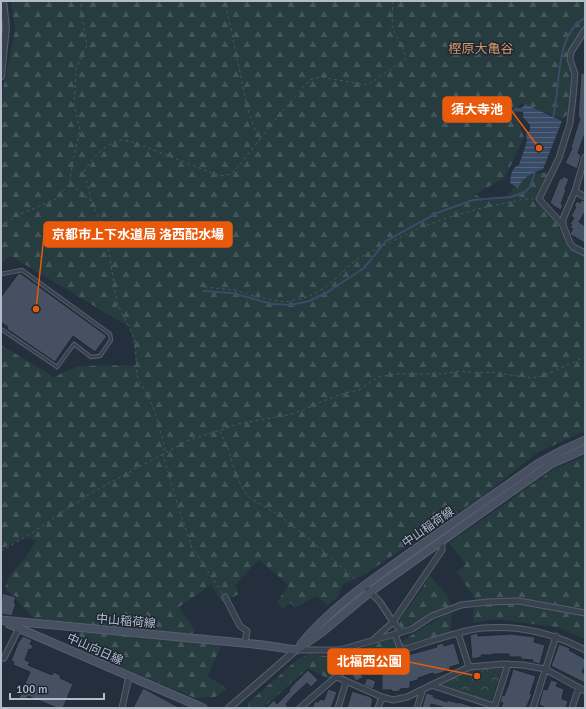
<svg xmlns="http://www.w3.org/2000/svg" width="586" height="709" viewBox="0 0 586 709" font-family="Signika,'Noto Sans JP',sans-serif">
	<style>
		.forest { fill: url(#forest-firs) }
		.park { fill: url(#park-crowns) }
		.water { fill: url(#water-rules) }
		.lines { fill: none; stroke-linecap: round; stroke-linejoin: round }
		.stream { stroke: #394c67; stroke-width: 2 }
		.building { fill: #455162; stroke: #1f2835 }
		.service-casing { stroke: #565f6c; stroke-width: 4.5 }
		.minor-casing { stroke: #565f6c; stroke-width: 7 }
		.tertiary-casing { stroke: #565f6c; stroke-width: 8 }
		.secondary-casing { stroke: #565f6c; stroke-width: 9 }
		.path { stroke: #44595c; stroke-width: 1; stroke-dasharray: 3 3; stroke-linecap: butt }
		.service { stroke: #38414e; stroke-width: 2.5 }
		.minor { stroke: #38414e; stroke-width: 5 }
		.tertiary { stroke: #38414e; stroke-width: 6 }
		.secondary { stroke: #465061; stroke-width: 7 }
		.labels { text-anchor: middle; stroke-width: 3; stroke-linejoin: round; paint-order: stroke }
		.street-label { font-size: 12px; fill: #b4bcc9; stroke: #1d2633 }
		.neighbourhood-label { font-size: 13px; fill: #d59563; stroke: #1d2633 }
		.leader { fill: none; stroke: #e8590c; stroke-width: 1.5 }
		.callout-dot { fill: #e8590c; stroke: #1d2633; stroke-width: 1.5 }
		.callout { fill: #e8590c; stroke: #e8590c; stroke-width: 1.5 }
		.callout-label { font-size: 13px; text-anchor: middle; font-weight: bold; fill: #fff }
	</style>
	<defs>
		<pattern id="forest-firs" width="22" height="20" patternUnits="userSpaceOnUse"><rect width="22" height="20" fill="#263c3f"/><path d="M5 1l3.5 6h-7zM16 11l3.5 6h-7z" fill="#435659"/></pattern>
		<pattern id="park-crowns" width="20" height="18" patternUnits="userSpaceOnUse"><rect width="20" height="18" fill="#263c3f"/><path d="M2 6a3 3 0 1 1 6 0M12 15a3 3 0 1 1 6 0" fill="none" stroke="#435659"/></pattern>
		<pattern id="water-rules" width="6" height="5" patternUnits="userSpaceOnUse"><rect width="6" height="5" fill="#394c67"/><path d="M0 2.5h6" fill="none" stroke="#53647b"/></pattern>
	</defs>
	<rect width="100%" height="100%" fill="#242f3e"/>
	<path class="forest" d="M11,1H585V34L572,53L570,111L563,119L521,103L515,112L524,137L505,178L475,194L486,201L507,196L521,179L534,174L549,172L534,201L546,209L557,223L570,248L585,255V431L537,453L488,492L362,576L343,584L337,598L327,605L316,596L295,608L291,603L282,609L277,602L289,585L259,560L235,585L239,594L222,602L211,585L179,607L195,630L188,639L210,642L221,646L208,676L227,689L215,697L195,698L76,648L80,627L53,620L34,618L5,588L10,575L24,560L36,541L26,537L1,549V345L54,377L78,366L136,365L135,349L129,327L11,256L1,263V99L15,30Z
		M585,456V639L557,627L495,619L473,623V611L476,600L457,572L466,564L449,543L554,469Z
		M429,575L447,595L451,607L402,628L398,622L422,589Z
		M452,612L450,633L402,647V641L446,614Z
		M393,638L397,649L355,660L329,679L308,668L263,708H249L248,703L298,659L310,654L327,656L349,652Z"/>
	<path class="park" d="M503,666L491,701L439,685L470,667Z"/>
	<path class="water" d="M525,104L562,121L543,169C531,174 523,177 518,188L510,183C511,175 511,168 519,165L527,141L526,134L530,131V125L523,117V112L512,111L515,108H522Z"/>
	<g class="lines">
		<path class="stream" d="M553,117C561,88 554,34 585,18
			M203,291L232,293L272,304L291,305L309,301L326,293L364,268L386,241L437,213L473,200L511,197L525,192L530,187L535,172"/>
	</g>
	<path class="building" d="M581,73H585V133L578,153L581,156L577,169L565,163L572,148L571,147L580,118L578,117Z
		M563,176L569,179L565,189L566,190L561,204L563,205L561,210L553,206V205L550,203L560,178L562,179Z
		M581,200L585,201V212L579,222L585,226V243L571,235L570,233L573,229L570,228L572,225L570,224L574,218L571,216L576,207L574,206L577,201L580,203Z
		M20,273L107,336L95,352L73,336L55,362L7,329L8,327L1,322V297L18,274Z
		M2,593L16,597L14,603H16L12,616L1,614Z
		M477,633L478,636L511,634L535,637L534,642L545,645L540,664L532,662L533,660L521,659V657H509V654H493V655H481L482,657L472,659L470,635Z
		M23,636L32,640L30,644L33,646L31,650L29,649L25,660L30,662L28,665L52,675L54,672L61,676L60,678L73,684L63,708H57L28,696L25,701L19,698L30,672L13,665L14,662L11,661L18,643Z
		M443,643L444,646L454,643L460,664L450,667V669L441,673L433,675V673L418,678V680L410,682V688L400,689V691L392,692V690H382V665L408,657V655L437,647L436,645Z
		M559,644L570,648L569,650L585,659V666L582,672L585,674V683L551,666Z
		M358,669L361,675L364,677L356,681L350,672Z
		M513,669L536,676L530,694H532L526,708H501L503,703L500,702L502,695L504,696L508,686Z
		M308,670L318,680L311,687L307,683L293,696L286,704L288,708H266L274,700L277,704L290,691L289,690L292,686Z
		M367,678L376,681L373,689L364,685Z
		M551,680L558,682L556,686L564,689L562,699L568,701L566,708H547L539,705L543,689L547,690Z
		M143,688L180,708H133Z
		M328,689L337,692L331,708H312L315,701L318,702L320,699L324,700Z
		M352,691L371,697V698L373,699L371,708H347Z
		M426,693L434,695L433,697L447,702V700L458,703V702L474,707V708H446L431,704L430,708H422Z"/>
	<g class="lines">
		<defs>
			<path id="service" d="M1,274L22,270L110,334L111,340L100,356L91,357L74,344L57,367L1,329"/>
			<path id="minor" d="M585,30L571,52L570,59L575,74L573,97L570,123L559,158L539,199L563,225L570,243L573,247L585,253
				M575,191L585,197
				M563,225V219L575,191L585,157
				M364,586L380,602L393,622L402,632
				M225,597L240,626L247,631L245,643
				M458,633L469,667
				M395,634L401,651
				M373,640L393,622L442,550V541
				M296,650H340L412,629L432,616L461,605L488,602L519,601L585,613
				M4,658L19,628
				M337,677L382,697L393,700L407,697L469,667L503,664L523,665L545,669L585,691
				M431,685L494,706
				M122,708L129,676
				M300,708L345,669L355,665C380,657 406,649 431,641C448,636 465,630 482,628C519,625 553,633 585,650
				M338,708L346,682
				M378,708L382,697
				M417,708L423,689
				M494,708L508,664
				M533,708L556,636
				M572,708L579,687"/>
			<path id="tertiary" d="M1,76L6,27L3,1
				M229,708L296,650"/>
			<path id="secondary" d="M1,620L263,645L296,650L322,632L370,592L481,513L551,464L585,449
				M9,624L203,708
				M301,644C332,606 375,578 414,550C456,521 497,492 539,463L563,450L585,440"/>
		</defs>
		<use href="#service" class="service-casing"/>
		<use href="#minor" class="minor-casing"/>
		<use href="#tertiary" class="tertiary-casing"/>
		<use href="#secondary" class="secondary-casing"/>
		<path class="path" d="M260,139L270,126L304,86L312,79L320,77L368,85L406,58L405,54L392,26L393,1
			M71,184L91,201
			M1,227L16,216L56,199L70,183L72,165L80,130L74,105L76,69L87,45L81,12V1
			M204,287L235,290L253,296L285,302L308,297L326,287L357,259L417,229L443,219L478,209L525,199H533
			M220,431L228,448L236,475L244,491L250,498L280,516L314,543L358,581
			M1,551L32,533L91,493L187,441L238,424L288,415L304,410L315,404L345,393L359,390L378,377L395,374H440L461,371L477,373L490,372L532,378L543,376L585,357
			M222,593L200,559L192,548L177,503L163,455L165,447L153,406L137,376L135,339L117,303L108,245L98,216L93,206L84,172C90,160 109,140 123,140C126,140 130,142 133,142L220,176L231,174L238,167L260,139L253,125L247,106L225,1"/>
		<use href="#service" class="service"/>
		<use href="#minor" class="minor"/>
		<use href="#tertiary" class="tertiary"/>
		<use href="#secondary" class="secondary"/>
	</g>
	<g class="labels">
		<g class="street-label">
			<text transform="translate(428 527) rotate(-35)" y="4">中山稲荷線</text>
			<text transform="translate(126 621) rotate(5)" y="4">中山稲荷線</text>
			<text transform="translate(95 649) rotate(24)" y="4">中山向日線</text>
		</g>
		<g class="neighbourhood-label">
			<text x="481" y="53">樫原大亀谷</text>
		</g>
	</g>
	<path class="leader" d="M539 148L511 110M36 309L44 235M477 676L409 662"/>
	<g class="callout-dot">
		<circle cx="539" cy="148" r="4"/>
		<circle cx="36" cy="309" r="4"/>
		<circle cx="477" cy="676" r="4"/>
	</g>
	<g class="callout">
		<rect x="443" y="97" width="68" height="25" rx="4"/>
		<rect x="44" y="222" width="188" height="25" rx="4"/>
		<rect x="328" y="649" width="81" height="25" rx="4"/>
	</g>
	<g class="callout-label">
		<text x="477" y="114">須大寺池</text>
		<text x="138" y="239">京都市上下水道局 洛西配水場</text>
		<text x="369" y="666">北福西公園</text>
	</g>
	<rect width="586" height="709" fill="none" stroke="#b4bcc9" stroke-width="4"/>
	<path d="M10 693v6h94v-6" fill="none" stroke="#b4bcc9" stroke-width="2"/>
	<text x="16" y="693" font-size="12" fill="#b4bcc9" stroke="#1d2633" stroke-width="3" paint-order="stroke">100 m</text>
</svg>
